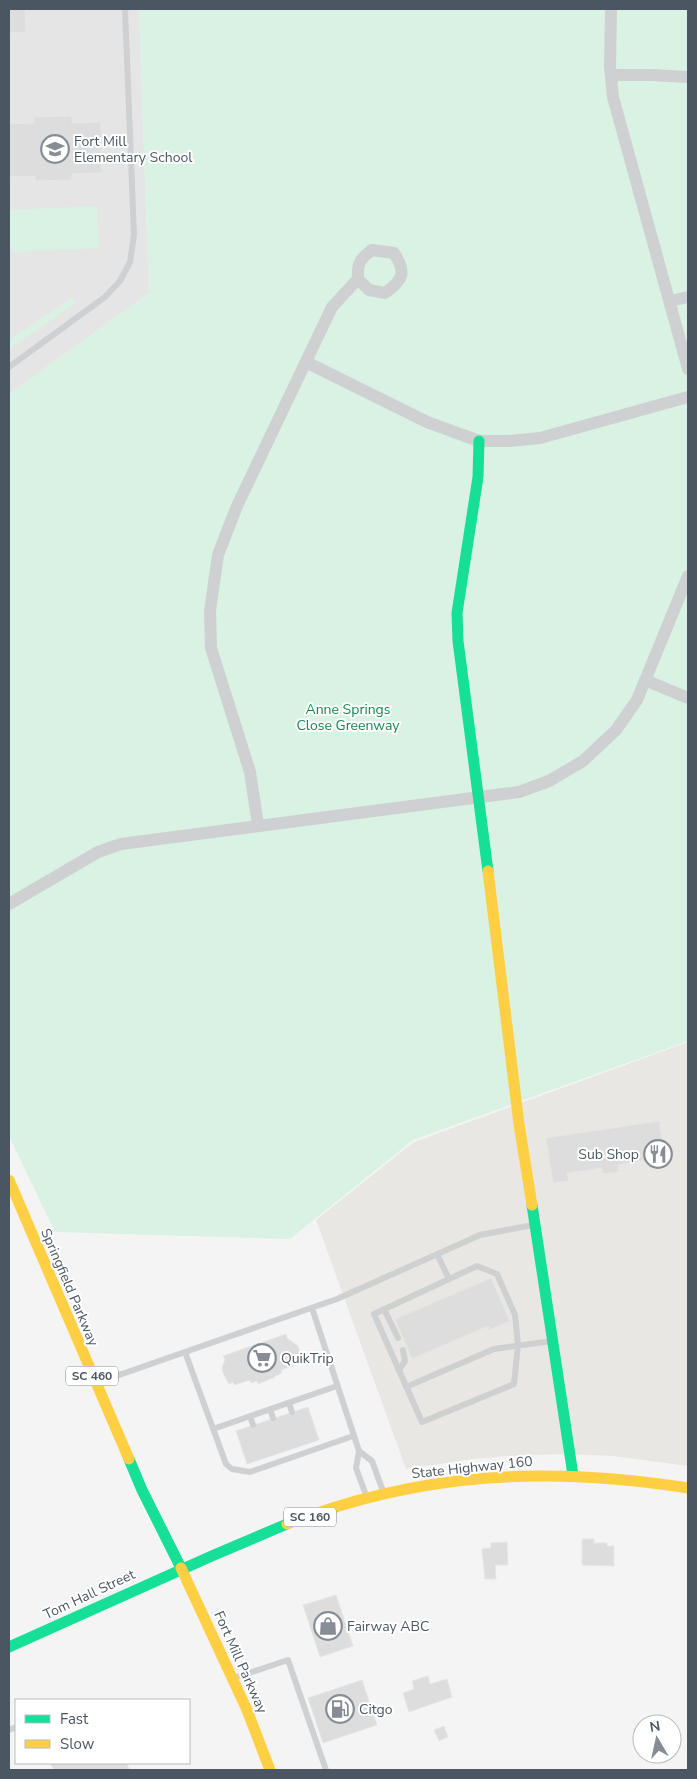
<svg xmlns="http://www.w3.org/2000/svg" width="697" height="1779" viewBox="0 0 697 1779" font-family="'Nunito Sans',sans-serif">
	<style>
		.commercial { fill: #e8e7e3 }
		.education { fill: #e6e5e6 }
		.green { fill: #d9f2e3 }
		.building { fill: #ddddde; stroke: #e5e6e7 }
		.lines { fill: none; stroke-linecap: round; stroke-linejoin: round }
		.lane { stroke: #ced0d2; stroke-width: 6 }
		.street { stroke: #ced0d2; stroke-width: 12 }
		.fast { stroke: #16e098; stroke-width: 11 }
		.slow { stroke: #ffcf43; stroke-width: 11 }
		.labels { text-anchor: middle; stroke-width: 4; stroke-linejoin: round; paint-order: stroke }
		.shield { fill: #fff; stroke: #808990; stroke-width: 1 }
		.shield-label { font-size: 12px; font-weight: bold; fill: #4a5661 }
		.poi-label { font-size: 14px; fill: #4a5661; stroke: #fff; text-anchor: start }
		.park-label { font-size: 14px; fill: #17864f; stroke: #fff }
		.street-label { font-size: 14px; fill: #4a5661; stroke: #fff }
	</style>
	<rect width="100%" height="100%" fill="#f4f4f4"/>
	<path class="commercial" d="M688,1042V1466L612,1456L567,1454L508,1456L474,1459L406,1469L316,1220L414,1142Z"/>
	<path class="education" d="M9,9H139L149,293L9,394Z"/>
	<path class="green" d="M139,9H688V1041L413,1140L290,1239L55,1232L9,1136V394L149,293Z
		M97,206L99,248L9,252V210Z
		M72,298L76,303L9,349V340Z"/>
	<path class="building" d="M9,9H25L26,32L9,33Z
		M72,116V123L101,122L102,173L72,174V180L35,181V176L9,177V124L34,123V117Z
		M659,1121L666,1163L654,1165L653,1159L618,1165L619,1172L602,1174V1168L567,1173L569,1181L553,1183L546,1138Z
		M491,1278L510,1321L489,1330L488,1326L412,1359L395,1319Z
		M286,1334L287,1338L298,1346L300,1354L299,1360L295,1362L296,1365L281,1370L282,1373L275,1376V1377L258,1384L257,1381L251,1383L250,1380L234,1385L233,1382L229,1384L223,1373L222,1368L225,1360L223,1356Z
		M308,1407L319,1440L247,1464L236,1431Z
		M582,1539H594V1543H607V1546H614V1566L582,1565Z
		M507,1542L508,1565H495L496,1579H485L482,1549L491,1548V1543Z
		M336,1595L353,1646L320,1657L303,1605Z
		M428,1676L430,1684L447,1679L452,1697L409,1712L403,1693L414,1689L412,1681Z
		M362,1680L377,1725L323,1743L308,1698Z
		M444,1726L448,1737L439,1741L434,1730Z
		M50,1763H126L130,1770H54Z"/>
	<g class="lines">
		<path class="lane" d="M9,367L105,297L120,281L130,262L134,235L125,9
			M437,1254L449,1279
			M477,1266L497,1274L515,1315L518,1345L514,1384L422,1422L374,1314Z
			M312,1308L359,1451L372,1461L383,1491
			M384,1309L398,1338
			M185,1352L226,1464L232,1469L250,1472L353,1436
			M399,1370L405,1361L403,1350
			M99,1382L337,1299L480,1235L533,1225
			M406,1387L494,1349L552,1341
			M289,1403L292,1412
			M270,1409L273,1418
			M250,1416L253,1425
			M213,1429L337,1386
			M359,1451L356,1468L366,1495
			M234,1678L288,1660L326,1770
			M9,1730L16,1727"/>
		<path class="street" d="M611,9L610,67L613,97L688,369
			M611,75H652L688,77
			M670,301L688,297
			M306,362L427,422L479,441H509L540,438L688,397
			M645,680L688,698
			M258,825L250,772L211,648L210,611L218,555L237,506L332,307L358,279C357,263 360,259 372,250L394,253C407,273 403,280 385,293L369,290L358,279
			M9,904L98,852L121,844L519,792L549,781L583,761L616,730L637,700L688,576"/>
		<path class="fast" d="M479,441L478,477L457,613L458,641L488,871
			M532,1205L573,1475
			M129,1459L142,1490L181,1568
			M9,1647L214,1555L287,1524"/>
		<path class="slow" d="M488,871L519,1124L532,1205
			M9,1180L129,1459
			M287,1524C420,1472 548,1466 688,1488
			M181,1568L247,1710L270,1770"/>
	</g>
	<defs>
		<symbol id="school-ring" viewBox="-11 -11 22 22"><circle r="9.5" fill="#fff" stroke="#868d94" stroke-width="1.5"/><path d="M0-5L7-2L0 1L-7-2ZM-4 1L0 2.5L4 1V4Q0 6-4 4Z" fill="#868d94"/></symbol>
		<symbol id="restaurant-ring" viewBox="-11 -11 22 22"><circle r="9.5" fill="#fff" stroke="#868d94" stroke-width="1.5"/><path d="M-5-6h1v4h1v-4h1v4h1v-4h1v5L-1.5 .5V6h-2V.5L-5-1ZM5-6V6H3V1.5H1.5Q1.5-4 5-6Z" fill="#868d94"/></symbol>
		<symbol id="supermarket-ring" viewBox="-11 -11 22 22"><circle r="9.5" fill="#fff" stroke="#868d94" stroke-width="1.5"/><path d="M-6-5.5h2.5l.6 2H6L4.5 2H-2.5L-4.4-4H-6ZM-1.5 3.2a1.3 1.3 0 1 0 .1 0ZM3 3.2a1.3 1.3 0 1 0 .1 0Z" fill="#868d94"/></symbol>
		<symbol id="shop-ring" viewBox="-11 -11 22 22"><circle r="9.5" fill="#fff" stroke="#868d94" stroke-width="1.5"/><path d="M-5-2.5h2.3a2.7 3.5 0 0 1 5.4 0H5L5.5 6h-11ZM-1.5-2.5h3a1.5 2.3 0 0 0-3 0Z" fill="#868d94"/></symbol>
		<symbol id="fuel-ring" viewBox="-11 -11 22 22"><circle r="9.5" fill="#fff" stroke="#868d94" stroke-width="1.5"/><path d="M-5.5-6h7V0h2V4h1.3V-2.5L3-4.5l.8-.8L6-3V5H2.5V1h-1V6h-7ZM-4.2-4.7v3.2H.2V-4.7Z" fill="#868d94"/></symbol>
	</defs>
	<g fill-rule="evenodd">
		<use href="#school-ring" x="39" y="133" width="32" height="32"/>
		<use href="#restaurant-ring" x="642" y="1138" width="32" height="32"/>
		<use href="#supermarket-ring" x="246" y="1342" width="32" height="32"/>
		<use href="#shop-ring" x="312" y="1610" width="32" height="32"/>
		<use href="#fuel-ring" x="324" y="1693" width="32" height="32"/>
	</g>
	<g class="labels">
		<g class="shield">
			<rect x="66" y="1366.5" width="52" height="19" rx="4"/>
			<rect x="284" y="1507.5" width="52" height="19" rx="4"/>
		</g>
		<g class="shield-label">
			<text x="92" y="1380">SC 460</text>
			<text x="310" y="1521">SC 160</text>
		</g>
		<g class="poi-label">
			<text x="74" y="146">Fort Mill<tspan x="74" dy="16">Elementary School</tspan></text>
			<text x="639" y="1159" text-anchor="end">Sub Shop</text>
			<text x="281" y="1363">QuikTrip</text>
			<text x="347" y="1631">Fairway ABC</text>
			<text x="359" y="1714">Citgo</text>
		</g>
		<g class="park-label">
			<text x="348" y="714">Anne Springs<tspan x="348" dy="16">Close Greenway</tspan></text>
		</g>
		<g class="street-label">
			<text transform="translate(70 1287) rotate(67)" y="5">Springfield Parkway</text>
			<text transform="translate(472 1467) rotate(-6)" y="5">State Highway 160</text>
			<text transform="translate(89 1594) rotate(-25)" y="5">Tom Hall Street</text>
			<text transform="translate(241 1662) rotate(66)" y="5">Fort Mill Parkway</text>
		</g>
	</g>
	<rect width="697" height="1779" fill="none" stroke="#4a5661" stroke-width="20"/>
	<rect x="15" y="1699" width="175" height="65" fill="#ffffff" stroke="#b7bbc0"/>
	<rect x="25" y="1715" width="25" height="8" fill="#16e098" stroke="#b7bbc0"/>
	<text x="60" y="1724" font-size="15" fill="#4a5661">Fast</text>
	<rect x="25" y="1740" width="25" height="8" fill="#ffcf43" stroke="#b7bbc0"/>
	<text x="60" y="1749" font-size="15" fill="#4a5661">Slow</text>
	<g transform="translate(657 1739) rotate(351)"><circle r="24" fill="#ffffff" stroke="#b7bbc0"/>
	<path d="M0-4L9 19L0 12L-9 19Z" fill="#868d94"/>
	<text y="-8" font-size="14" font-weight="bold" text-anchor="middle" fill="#4a5661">N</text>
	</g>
</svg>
